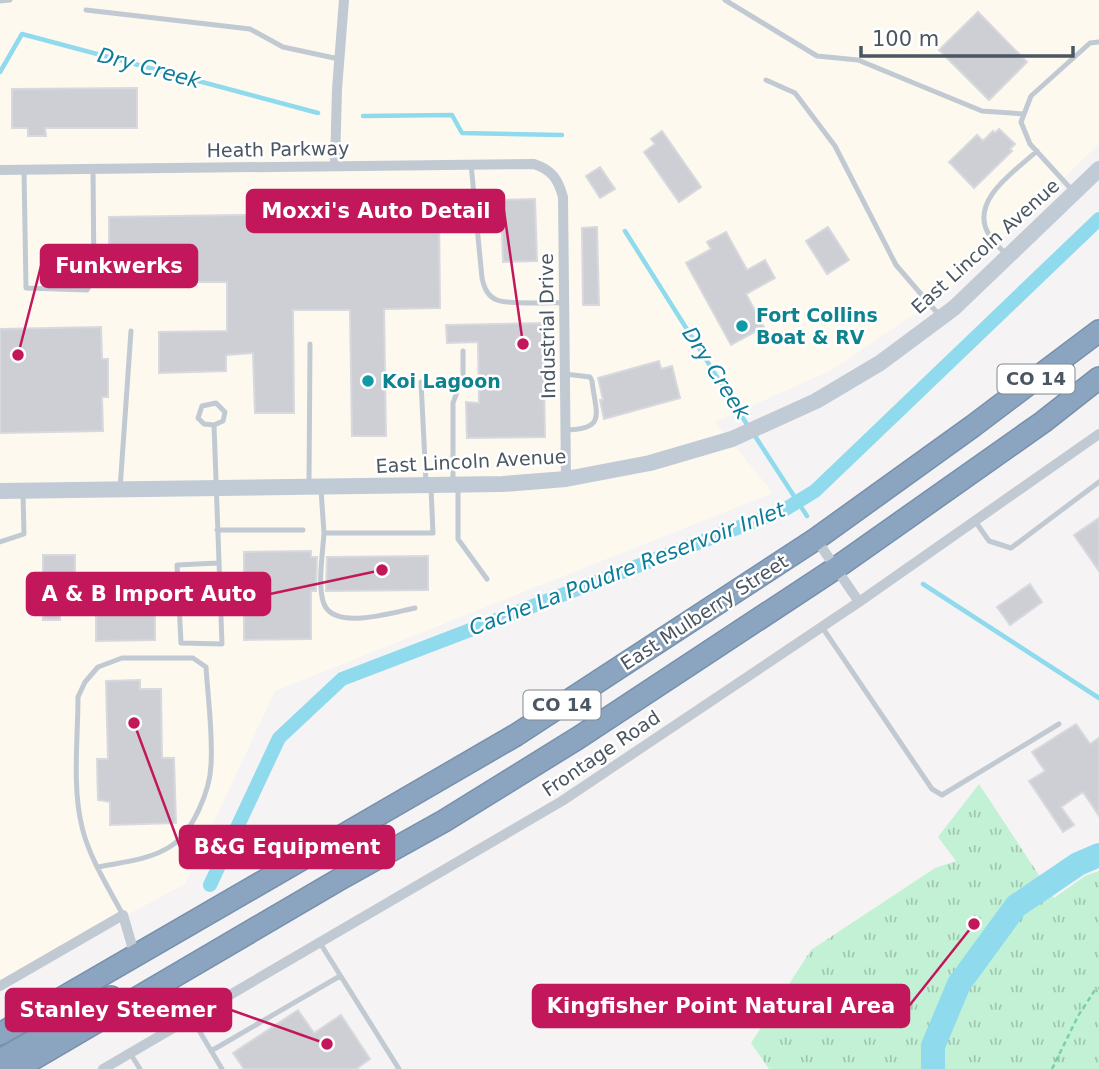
<svg xmlns="http://www.w3.org/2000/svg" width="1099" height="1069" viewBox="0 0 1099 1069" font-family="'DejaVu Sans',sans-serif">
	<style>
		.commercial { fill: #fdf9ef }
		.park { fill: url(#park-tufts) }
		.lines { fill: none; stroke-linecap: round; stroke-linejoin: round }
		.stream { stroke: #90daee; stroke-width: 4.5 }
		.canal { stroke: #90daee; stroke-width: 14 }
		.river { stroke: #90daee; stroke-width: 24 }
		.building { fill: #cdcfd5; stroke: #d7d9de; stroke-width: 2 }
		.highway-casing { stroke: #7690ad; stroke-width: 24 }
		.path { stroke: #7ad0a6; stroke-width: 2.5; stroke-dasharray: 5 3.5; stroke-linecap: butt }
		.lane { stroke: #c1cad2; stroke-width: 5 }
		.street { stroke: #c1cad2; stroke-width: 10 }
		.secondary { stroke: #c1cbd6; stroke-width: 16 }
		.highway { stroke: #8ba5c1; stroke-width: 21 }
		.culture-dot { fill: #0f9aa8; stroke: #fff; stroke-width: 2.5 }
		.labels { text-anchor: middle; stroke-width: 5; stroke-linejoin: round; paint-order: stroke }
		.shield { fill: #fff; stroke: #808990; stroke-width: 2 }
		.shield-label { font-size: 18px; font-weight: bold; fill: #4a5661 }
		.street-label { font-size: 19px; fill: #4a5661; stroke: #fff }
		.culture-label { font-size: 19px; font-weight: bold; fill: #0d838f; stroke: #fff; text-anchor: start }
		.water-label { font-size: 21px; font-style: italic; fill: #0c7c9b; stroke: #fff }
		.leader { fill: none; stroke: #c2185b; stroke-width: 2.5 }
		.callout-dot { fill: #c2185b; stroke: #fff; stroke-width: 2.5 }
		.callout { fill: #c2185b; stroke: #c2185b; stroke-width: 2.5 }
		.callout-label { font-size: 21px; text-anchor: middle; font-weight: bold; fill: #fff }
	</style>
	<defs>
		<pattern id="park-tufts" width="24" height="20" patternUnits="userSpaceOnUse" patternTransform="scale(1.75)"><rect width="24" height="20" fill="#c3f1d5"/><path d="M3 7l-1-3M5 7V3M7 7l1-3M15 17l-1-3M17 17v-4M19 17l1-3" fill="none" stroke="#a0c6b0"/></pattern>
	</defs>
	<rect width="100%" height="100%" fill="#f5f3f3"/>
	<path class="commercial" d="M0,0H1099V144L944,294L830,371L715,422L773,493L275,691L185,884L0,983Z"/>
	<path class="park" d="M979,784L1054,898L1085,876L1099,871V1069H769L751,1043L811,950L935,868L956,861L938,837Z"/>
	<g class="lines">
		<path class="stream" d="M0,72L22,34L318,113
			M363,116L452,115L462,133L562,135
			M625,231L748,426
			M753,433L807,516
			M923,584L1099,698"/>
		<path class="canal" d="M210,885L279,738L342,679L784,510L815,491L1099,219"/>
		<path class="river" d="M933,1069V1046L959,984L1016,906L1078,864L1099,855"/>
	</g>
	<path class="building" d="M978,12L1027,62L989,100L939,50Z
		M137,88V128H45L46,136H28V128H12V89Z
		M999,129L1015,144L1010,149L1012,151L974,188L949,162L977,135L983,141L993,131L995,133Z
		M662,131L701,187L679,202L644,152L655,144L651,139Z
		M600,167L615,189L600,198L586,176Z
		M535,199L537,261L503,262L501,200Z
		M439,212L440,308L384,309L386,436H352L350,310H293L294,413H255L253,353L226,355V371L159,373V332L227,331V282H109V217Z
		M597,227L599,305H583L582,228Z
		M828,227L849,260L827,274L806,241Z
		M726,232L747,270L765,260L775,278L746,294L764,327L731,345L686,263L711,249L707,242Z
		M543,323L545,437L467,438L466,402L479,403L478,342L447,343L446,325Z
		M101,327L102,359H108V397H102L103,431L0,433V329Z
		M659,361L661,369L672,366L680,398L604,419L600,400H603L598,378Z
		M1099,518V571L1074,535Z
		M311,551V557H317L316,591H311V639L244,640V552Z
		M43,555H75V598H60V620H43Z
		M428,556V590L326,591L327,557Z
		M1030,584L1042,602L1010,625L997,607Z
		M155,607V640L96,641V608Z
		M140,680V689H161L162,758H174L176,823L110,825V802L98,800L97,759H108L106,681Z
		M1076,724L1090,744L1099,738V816L1083,792L1061,807L1074,825L1063,832L1029,781L1045,771L1032,752Z
		M298,1010L314,1033L341,1015L370,1059L356,1069H244L233,1053Z"/>
	<g class="lines">
		<defs>
			<path id="highway" d="M0,1034L516,735L816,539L973,426L1099,331
				M0,1060L111,997
				M16,1069L340,879L444,821L578,738L836,568L1043,422L1099,378"/>
		</defs>
		<use href="#highway" class="highway-casing"/>
		<path class="path" d="M1052,1069L1078,1016L1095,990L1099,988"/>
		<path class="lane" d="M725,0L817,56L858,60L982,111L1024,114
			M0,1L10,0
			M86,10L250,29L283,47L339,59
			M766,80L795,93L835,146L896,265L939,315
			M471,164L482,278C484,287 487,296 497,300C510,305 549,302 564,303
			M24,170L26,288L87,290L94,278L93,170
			M1072,190L1030,144L1021,122L1031,96L1090,43L1099,42
			M1006,254C1000,248 992,241 988,233C970,200 1015,171 1037,151
			M565,374L590,377L592,381C596,415 607,429 565,430
			M421,382L426,482
			M214,425L204,424L198,418L202,406L216,403L225,412L223,421L214,425L222,644L181,643L177,565L218,563
			M453,482V403L463,375V351
			M309,484L310,344
			M458,488V539L487,579
			M120,489L131,331
			M321,490L324,533H433L431,488
			M975,521L989,541L1011,548L1099,482
			M217,530H303
			M324,533C323,551 317,587 324,604C335,631 394,612 415,608
			M0,542L24,534L23,494
			M822,627L932,789L942,795L1059,724
			M98,867C123,862 150,860 171,846C193,832 210,790 211,765C213,733 208,699 206,667L193,658H122L98,667L85,682L78,697C78,738 72,787 82,827C89,857 108,887 123,915
			M320,943L399,1069
			M191,1017L222,1069
			M211,1051L340,976
			M130,1053L140,1069"/>
		<path class="street" d="M335,166L337,89L344,0
			M0,170L534,164C552,170 558,179 563,197L566,479
			M816,539L859,602
			M0,986L123,915L135,956
			M103,1069L562,801L859,602L1099,434"/>
		<path class="secondary" d="M0,491L503,484L566,479L650,463L732,439L816,401L880,363L954,308L1099,169"/>
		<use href="#highway" class="highway"/>
	</g>
	<g class="culture-dot">
		<circle cx="742" cy="326" r="7"/>
		<circle cx="368" cy="381" r="7"/>
	</g>
	<g class="labels">
		<g class="shield">
			<rect x="997.5" y="364.5" width="77" height="29" rx="5"/>
			<rect x="523.5" y="690.5" width="77" height="29" rx="5"/>
		</g>
		<g class="shield-label">
			<text x="1036" y="385">CO 14</text>
			<text x="562" y="711">CO 14</text>
		</g>
		<g class="street-label">
			<text transform="translate(278 149) rotate(-1)" y="7">Heath Parkway</text>
			<text transform="translate(985 246) rotate(-42)" y="7">East Lincoln Avenue</text>
			<text transform="translate(547 326) rotate(-91)" y="7">Industrial Drive</text>
			<text transform="translate(471 461) rotate(-3)" y="7">East Lincoln Avenue</text>
			<text transform="translate(704 612) rotate(-33)" y="7">East Mulberry Street</text>
			<text transform="translate(601 753) rotate(-34)" y="7">Frontage Road</text>
		</g>
		<g class="culture-label">
			<text x="756" y="322">Fort Collins<tspan x="756" dy="22">Boat &amp; RV</tspan></text>
			<text x="382" y="388">Koi Lagoon</text>
		</g>
		<g class="water-label">
			<text transform="translate(149 68) rotate(15)" y="7">Dry Creek</text>
			<text transform="translate(716 373) rotate(57)" y="7">Dry Creek</text>
			<text transform="translate(627 569) rotate(-21)" y="7">Cache La Poudre Reservoir Inlet</text>
		</g>
	</g>
	<path class="leader" d="M523 344L504 211M18 355L41 266M382 570L270 594M134 723L180 847M974 924L909 1006M327 1044L231 1010"/>
	<g class="callout-dot">
		<circle cx="523" cy="344" r="7"/>
		<circle cx="18" cy="355" r="7"/>
		<circle cx="382" cy="570" r="7"/>
		<circle cx="134" cy="723" r="7"/>
		<circle cx="974" cy="924" r="7"/>
		<circle cx="327" cy="1044" r="7"/>
	</g>
	<g class="callout">
		<rect x="247" y="190" width="257" height="42" rx="7"/>
		<rect x="41" y="245" width="156" height="42" rx="7"/>
		<rect x="27" y="573" width="243" height="42" rx="7"/>
		<rect x="180" y="826" width="214" height="42" rx="7"/>
		<rect x="533" y="985" width="376" height="42" rx="7"/>
		<rect x="6" y="989" width="225" height="42" rx="7"/>
	</g>
	<g class="callout-label">
		<text x="376" y="218">Moxxi's Auto Detail</text>
		<text x="119" y="273">Funkwerks</text>
		<text x="149" y="601">A &amp; B Import Auto</text>
		<text x="287" y="854">B&amp;G Equipment</text>
		<text x="721" y="1013">Kingfisher Point Natural Area</text>
		<text x="118" y="1017">Stanley Steemer</text>
	</g>
	<path d="M861 46v10h212v-10" fill="none" stroke="#4a5661" stroke-width="3.5"/>
	<text x="872" y="46" font-size="21" fill="#4a5661" stroke="#ffffff" stroke-width="5" paint-order="stroke">100 m</text>
</svg>
